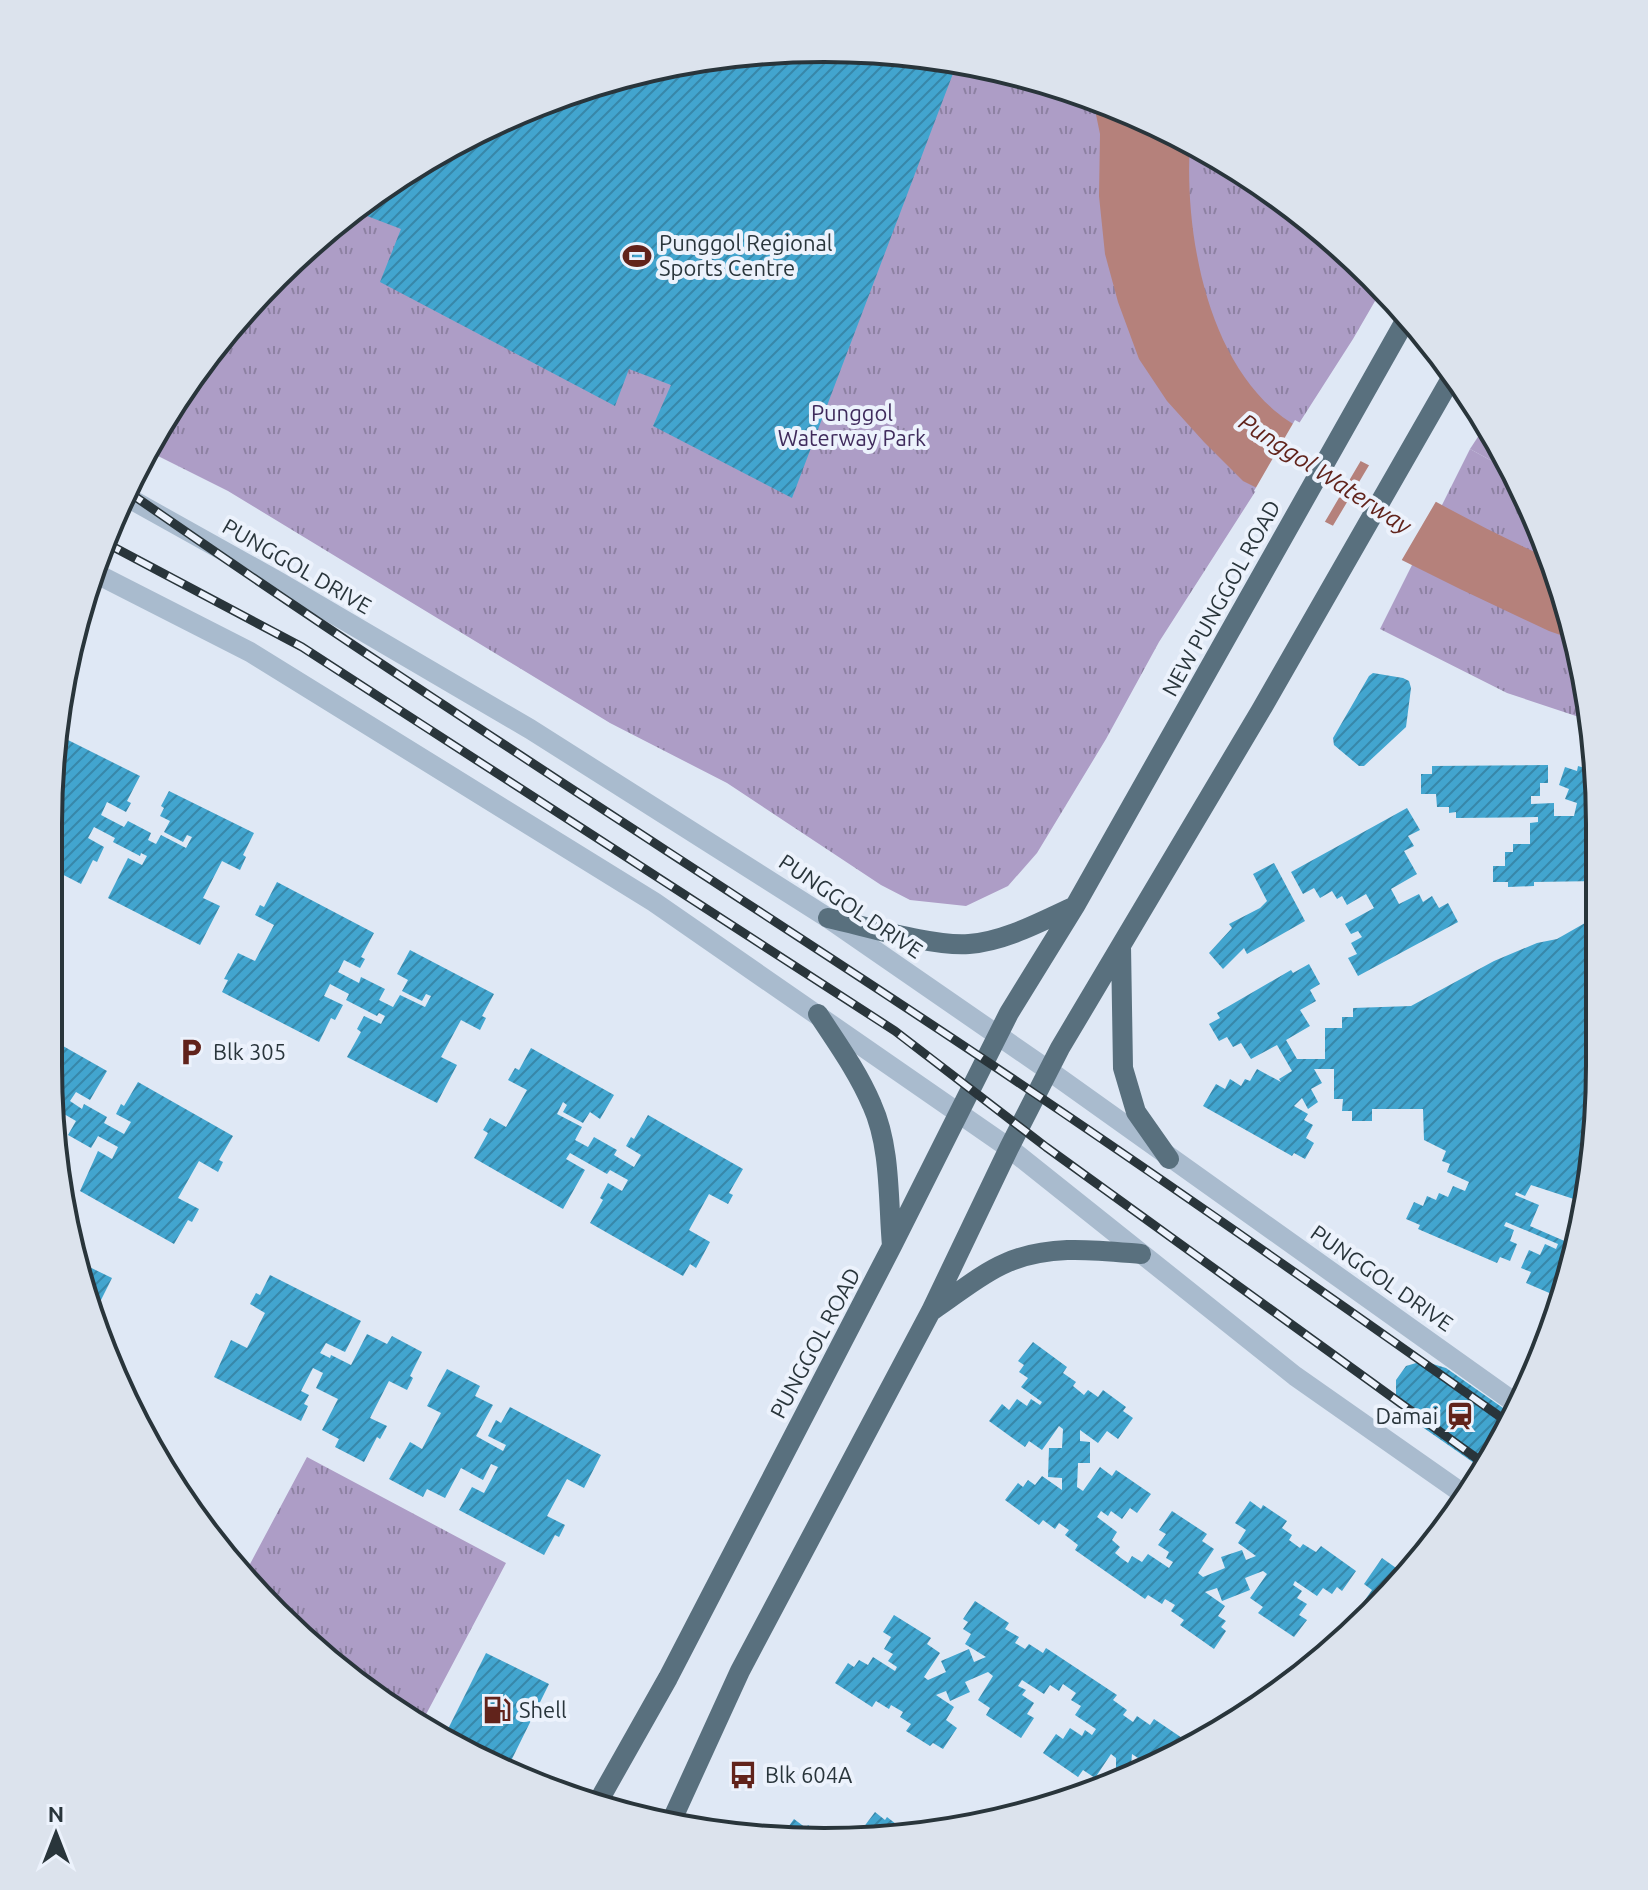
<svg xmlns="http://www.w3.org/2000/svg" width="1648" height="1890" viewBox="0 0 1648 1890" font-family="Ubuntu,sans-serif">
	<style>
		.green { fill: #ad9dc6 }
		.park { fill: url(#park-tufts) }
		.water { fill: #b5817b }
		.pier { fill: #dfe8f5 }
		.building { fill: url(#building-hatch) }
		.lines { fill: none; stroke-linecap: round; stroke-linejoin: round }
		.minor { stroke: #a9bbce; stroke-width: 20 }
		.major { stroke: #59707e; stroke-width: 20 }
		.rail-casing { stroke: #29353b; stroke-width: 9 }
		.rail { stroke: #ecf2fc; stroke-width: 6; stroke-dasharray: 18; stroke-linecap: butt }
		.labels { text-anchor: middle; stroke-width: 8; stroke-linejoin: round; paint-order: stroke }
		.poi-label { font-size: 22px; fill: #29353b; stroke: #ecf2fc; text-anchor: start }
		.park-label { font-size: 22px; fill: #3f2b5c; stroke: #ecf2fc }
		.street-label { font-size: 22px; fill: #29353b; stroke: #ecf2fc }
		.water-label { font-size: 24px; font-style: italic; fill: #61231b; stroke: #ecf2fc }
		.rim { fill: none; stroke: #29353b; stroke-width: 4 }
	</style>
	<defs>
		<pattern id="park-tufts" width="24" height="20" patternUnits="userSpaceOnUse" patternTransform="scale(2)"><rect width="24" height="20" fill="#ad9dc6"/><path d="M3 7l-1-3M5 7V3M7 7l1-3M15 17l-1-3M17 17v-4M19 17l1-3" fill="none" stroke="#8d81a2"/></pattern>
		<pattern id="building-hatch" width="6" height="6" patternUnits="userSpaceOnUse" patternTransform="scale(2)"><rect width="6" height="6" fill="#42a5cf"/><path d="M-1 1l2-2M0 6l6-6M5 7l2-2" fill="none" stroke="#3787a9"/></pattern>
	</defs>
	<rect width="100%" height="100%" fill="#dfe8f5"/>
	<path class="green" d="M1487,423L1496,436L1512,472L1470,449Z"/>
	<path class="park" d="M875,50L1025,75L1168,128L1297,209L1382,289L1353,339L1159,642L1106,739L1037,853L1008,886L966,906L910,900L881,885L727,783L610,723L228,491L146,450L152,436L209,351L313,240L436,152L575,89L723,55Z
		M1470,449L1512,472L1559,575L1588,720L1507,693L1380,629Z
		M307,1457L506,1563L422,1722L352,1682L242,1579Z"/>
	<path class="water" d="M1093,100L1168,128L1190,142C1184,232 1207,365 1287,420C1317,441 1352,456 1384,473C1439,504 1494,534 1552,560L1559,575L1572,639L1549,631L1460,589L1243,481L1204,442L1167,401L1139,359L1118,302L1105,254L1099,196L1100,134Z"/>
	<path class="pier" d="M1295,420L1363,457L1323,525L1254,491Z
		M1371,462L1438,498L1400,563L1331,529Z"/>
	<path class="building" d="M875,50L957,63L792,498L653,426L671,385L629,369L615,406L380,282L401,229L354,211L436,152L575,89L723,55Z
		M1373,673L1403,678L1409,681L1411,688L1406,727L1364,766H1359L1334,745L1333,738L1369,676Z
		M54,733L140,776L127,801L131,803L126,812L107,802L101,815L124,827L128,821L151,833L148,840L156,844L161,835L186,848L192,837L187,835L183,842L164,832L170,821L160,816L164,808L161,806L169,791L254,833L243,855L246,857L240,870L222,861L203,898L220,906L200,945L108,898L128,858L142,865L147,856L141,853L140,856L113,842L115,838L94,827L88,838L104,847L97,862L93,860L81,884L52,869Z
		M1548,765V783H1540V796H1531V804L1554,803V816H1574L1577,803L1565,799L1569,789L1559,785L1565,767L1577,771L1578,766L1598,772L1599,840H1593V845H1599V881L1534,882V886L1508,887V882H1493V866H1505V852H1513V844H1530V823L1538,822V817L1456,818V812L1449,813V807H1437L1436,794H1421V774H1432V766Z
		M1407,808L1420,830L1408,836L1414,846L1404,851L1417,874L1391,889L1399,904L1419,894L1423,902L1432,896L1439,908L1448,903L1458,922L1358,976L1348,958L1357,954L1351,943L1362,937L1358,931L1351,934L1345,924L1374,908L1366,894L1347,905L1342,896L1337,899L1332,891L1320,898L1314,888L1303,894L1291,872Z
		M1274,863L1305,921L1247,954L1244,948L1223,969L1209,953L1232,928L1229,924L1260,908L1267,901L1253,874Z
		M277,882L374,933L361,957L365,959L360,968L344,960L338,972L359,983L361,977L385,989L379,1000L393,1007L400,995L425,1007L431,996L426,994L422,1001L402,991L408,980L397,974L410,950L494,994L482,1016L486,1018L480,1030L461,1020L441,1057L457,1065L437,1103L347,1057L361,1032L357,1029L364,1016L381,1024L385,1016L379,1013L377,1016L346,1000L349,994L330,984L324,996L343,1005L335,1020L331,1018L319,1042L222,992L228,980L224,979L238,953L255,961L274,925L255,915L260,905L264,907Z
		M1599,915L1600,1066L1586,1203L1531,1185L1525,1196L1516,1192L1515,1195L1539,1205L1530,1226L1576,1246L1561,1298L1526,1283L1531,1272L1521,1268L1529,1250L1540,1255L1545,1244L1556,1249L1558,1244L1506,1222L1504,1226L1514,1230L1510,1241L1517,1244L1510,1261L1500,1257L1497,1263L1418,1229L1420,1225L1406,1219L1414,1202L1423,1206L1427,1196L1436,1200L1439,1193L1448,1197L1453,1186L1465,1191L1469,1182L1447,1172L1450,1164L1442,1161L1446,1151L1424,1140L1423,1109H1372V1121H1352V1111H1342L1343,1099H1334V1069H1314L1322,1083L1311,1089L1318,1102L1308,1109L1302,1098L1294,1106L1308,1114L1304,1120L1313,1125L1306,1138L1314,1143L1305,1159L1294,1153L1292,1156L1203,1106L1216,1084L1225,1089L1230,1079L1241,1086L1245,1079L1250,1081L1257,1069L1281,1082L1279,1079L1292,1071L1277,1045L1251,1059L1241,1043L1233,1047L1227,1037L1219,1041L1209,1024L1220,1018L1217,1013L1291,970L1293,973L1309,964L1320,984L1310,990L1316,1001L1300,1010L1310,1026L1286,1040L1297,1059H1325V1028H1342V1017H1353V1008L1411,1006L1494,961L1537,943L1557,939Z
		M49,1038L107,1071L90,1100L76,1092L70,1101L82,1109L84,1104L107,1117L104,1123L124,1134L131,1122L116,1114L121,1104L124,1106L138,1082L233,1136L219,1160L223,1162L218,1172L199,1161L178,1198L199,1209L192,1222L188,1220L174,1244L80,1191L98,1151L112,1159L118,1147L98,1136L91,1148L68,1135L76,1121L64,1114L56,1128L48,1066Z
		M531,1048L614,1095L600,1119L590,1112L583,1123L563,1112L567,1105L563,1102L557,1114L582,1127L575,1140L588,1147L594,1137L617,1150L614,1155L634,1167L641,1155L626,1146L631,1137L634,1139L648,1115L743,1169L729,1193L733,1195L728,1204L709,1194L689,1230L710,1242L696,1268L690,1264L683,1276L590,1223L603,1200L600,1198L608,1183L622,1191L628,1180L610,1170L607,1174L570,1153L566,1159L585,1170L563,1209L474,1158L488,1133L483,1130L490,1118L506,1127L527,1090L508,1080L515,1068L519,1070Z
		M73,1259L112,1278L93,1316L74,1266Z
		M270,1275L361,1321L345,1352L326,1343L320,1353L330,1358L331,1355L351,1365L367,1334L387,1344L392,1336L422,1352L410,1376L413,1378L407,1390L389,1381L370,1418L387,1426L380,1439L377,1437L364,1462L335,1447L339,1439L322,1430L338,1399L316,1388L323,1373L313,1368L301,1391L309,1395L304,1404L308,1406L301,1421L214,1377L231,1340L247,1348L265,1313L250,1304L256,1293L260,1295Z
		M1033,1342L1067,1367L1063,1373L1076,1382L1073,1386L1084,1395L1088,1390L1098,1397L1103,1390L1126,1407L1123,1411L1133,1418L1118,1439L1107,1431L1098,1443L1080,1430V1441L1090,1442V1463H1078L1077,1487L1083,1491L1100,1467L1112,1476L1116,1470L1151,1494L1137,1513L1130,1508L1122,1519L1111,1511L1108,1516L1101,1511L1097,1517L1117,1532L1112,1540L1120,1547L1115,1553L1121,1558L1128,1563L1132,1556L1142,1562L1148,1554L1169,1568L1173,1562L1166,1558L1169,1552L1158,1545L1166,1534L1159,1530L1172,1511L1207,1534L1202,1541L1214,1549L1198,1573L1203,1577L1225,1568L1221,1557L1242,1550L1246,1560L1256,1556L1238,1543L1246,1530L1235,1523L1250,1501L1261,1509L1263,1505L1287,1521L1282,1528L1292,1535L1289,1540L1300,1548L1303,1544L1316,1552L1321,1546L1356,1571L1342,1591L1337,1587L1332,1594L1323,1588L1317,1596L1295,1581L1293,1585L1302,1591L1297,1598L1307,1604L1299,1615L1307,1620L1294,1637L1258,1613L1263,1607L1250,1598L1267,1574L1263,1571L1245,1578L1250,1590L1222,1601L1217,1588L1205,1592L1225,1606L1218,1616L1226,1621L1221,1627L1226,1631L1214,1649L1180,1625L1184,1620L1171,1611L1175,1605L1165,1599L1162,1604L1148,1595L1145,1599L1075,1550L1078,1545L1065,1535L1069,1530L1059,1523L1055,1529L1043,1520L1039,1525L1005,1500L1018,1483L1023,1487L1028,1480L1035,1485L1042,1476L1062,1490V1478L1048,1477L1049,1448H1062L1063,1429L1059,1426L1042,1450L1029,1441L1025,1447L989,1421L1002,1404L1009,1410L1017,1399L1027,1406L1031,1399L1040,1405L1042,1402L1021,1387L1028,1378L1019,1372L1024,1365L1018,1361Z
		M1423,1361L1446,1368L1513,1415L1484,1470L1408,1417L1401,1408L1396,1398V1380L1406,1366Z
		M447,1369L480,1386L475,1396L493,1405L476,1436L503,1451L506,1445L488,1436L496,1420L501,1423L510,1407L601,1455L584,1488L567,1479L547,1516L565,1525L559,1537L555,1535L544,1555L459,1510L472,1487L484,1493L498,1467L491,1464L483,1480L461,1468L445,1498L427,1489L423,1497L389,1479L410,1442L422,1449L441,1413L427,1406Z
		M1382,1558L1406,1575L1372,1615L1334,1644L1372,1590L1364,1584Z
		M975,1601L1009,1623L1005,1629L1019,1637L1015,1643L1025,1649L1029,1644L1043,1653L1046,1648L1117,1695L1113,1700L1127,1710L1123,1715L1133,1722L1137,1716L1150,1725L1154,1719L1188,1742L1181,1752L1162,1761L1159,1758L1150,1766L1132,1754L1131,1766H1150L1116,1781V1758L1111,1754L1095,1778L1083,1770L1078,1777L1043,1753L1056,1734L1063,1739L1070,1728L1082,1736L1085,1730L1092,1735L1096,1729L1075,1715L1081,1706L1071,1700L1076,1693L1063,1684L1059,1691L1050,1685L1044,1694L1022,1680L1018,1686L1026,1690L1022,1695L1034,1703L1027,1714L1034,1718L1021,1738L986,1715L990,1708L978,1700L993,1676L988,1672L965,1682L970,1692L950,1701L946,1691L936,1695L954,1707L946,1720L957,1728L943,1749L933,1743L930,1746L906,1731L911,1724L900,1717L903,1712L891,1705L889,1709L876,1701L872,1707L835,1683L848,1663L854,1667L859,1660L868,1665L873,1657L895,1671L897,1667L888,1661L893,1654L884,1649L891,1637L883,1632L894,1615L931,1638L927,1644L940,1653L924,1677L928,1680L946,1672L941,1661L969,1649L974,1662L986,1657L965,1644L971,1634L963,1629L968,1622L963,1619Z
		M486,1653L549,1684L506,1771L445,1735Z
		M875,1812L885,1820L887,1817L909,1834L867,1840L872,1834L863,1828Z
		M794,1819L806,1828L808,1825L827,1839L781,1837Z"/>
	<g class="lines">
		<path class="minor" d="M125,496L279,582L530,729L828,918L1048,1070L1518,1405
			M91,571L250,652L654,902L1009,1148L1295,1376L1469,1498"/>
		<path class="major" d="M828,918C865,926 933,947 969,944C1006,941 1042,921 1075,906
			M1121,946L1123,1068L1136,1112L1169,1159
			M818,1014C837,1043 858,1072 872,1105C891,1147 888,1201 892,1246
			M933,1310C956,1295 980,1274 1006,1263C1049,1244 1095,1250 1141,1254
			M598,1802L668,1678L892,1246L1009,1013L1075,906L1409,314
			M671,1822L740,1671L931,1311L1009,1148L1060,1048L1261,710L1453,375"/>
		<defs>
			<path id="rail" d="M127,491C381,668 643,834 902,1005C1107,1140 1308,1281 1509,1423
				M104,542L302,647L895,1031L1046,1147L1486,1465"/>
		</defs>
		<use href="#rail" class="rail-casing"/>
		<use href="#rail" class="rail"/>
	</g>
	<defs>
		<symbol id="stadium-bare" viewBox="-9 -9 18 18"><path d="M0-5a6.5 5 0 1 0 0 10a6.5 5 0 1 0 0-10ZM-3.5-1.8h7v3.6h-7Z" fill="#61231b" stroke="#ecf2fc" stroke-width="2.5" paint-order="stroke"/></symbol>
		<symbol id="parking-bare" viewBox="-9 -9 18 18"><path d="M-3.5-5.5H1a3.5 3.5 0 0 1 0 7H-1V5.5H-3.5ZM-1-3.4V-.6H.8a1.4 1.4 0 0 0 0-2.8Z" fill="#61231b" stroke="#ecf2fc" stroke-width="2.5" paint-order="stroke"/></symbol>
		<symbol id="station-bare" viewBox="-9 -9 18 18"><path d="M-3-6H3Q5-6 5-4V2Q5 4 3 4L4.5 6H3L1.5 4h-3L-3 6H-4.5L-3 4Q-5 4-5 2V-4Q-5-6-3-6ZM-3.5-4v3h7v-3ZM-3.5 1v1.5H-2V1ZM2 1v1.5H3.5V1Z" fill="#61231b" stroke="#ecf2fc" stroke-width="2.5" paint-order="stroke"/></symbol>
		<symbol id="fuel-bare" viewBox="-9 -9 18 18"><path d="M-5.5-6h7V0h2V4h1.3V-2.5L3-4.5l.8-.8L6-3V5H2.5V1h-1V6h-7ZM-4.2-4.7v3.2H.2V-4.7Z" fill="#61231b" stroke="#ecf2fc" stroke-width="2.5" paint-order="stroke"/></symbol>
		<symbol id="bus-bare" viewBox="-9 -9 18 18"><path d="M-5-6H5V4H4V6H2V4H-2V6H-4V4H-5ZM-3.5-4V0h7V-4ZM-3.5 1.2v1.5H-2V1.2ZM2 1.2v1.5H3.5V1.2Z" fill="#61231b" stroke="#ecf2fc" stroke-width="2.5" paint-order="stroke"/></symbol>
	</defs>
	<g fill-rule="evenodd">
		<use href="#stadium-bare" x="617" y="236" width="40" height="40"/>
		<use href="#parking-bare" x="171" y="1032" width="40" height="40"/>
		<use href="#station-bare" x="1440" y="1396" width="40" height="40"/>
		<use href="#fuel-bare" x="477" y="1690" width="40" height="40"/>
		<use href="#bus-bare" x="723" y="1755" width="40" height="40"/>
	</g>
	<g class="labels">
		<g class="poi-label">
			<text x="659" y="251">Punggol Regional<tspan x="659" dy="25">Sports Centre</tspan></text>
			<text x="213" y="1060">Blk 305</text>
			<text x="1438" y="1424" text-anchor="end">Damai</text>
			<text x="519" y="1718">Shell</text>
			<text x="765" y="1783">Blk 604A</text>
		</g>
		<g class="park-label">
			<text x="852" y="421">Punggol<tspan x="852" dy="25">Waterway Park</tspan></text>
		</g>
		<g class="street-label">
			<text transform="translate(297 566) rotate(30)" y="8">PUNGGOL DRIVE</text>
			<text transform="translate(1221 598) rotate(-61)" y="8">NEW PUNGGOL ROAD</text>
			<text transform="translate(851 906) rotate(34)" y="8">PUNGGOL DRIVE</text>
			<text transform="translate(1382 1278) rotate(35)" y="8">PUNGGOL DRIVE</text>
			<text transform="translate(815 1343) rotate(-62)" y="8">PUNGGOL ROAD</text>
		</g>
		<g class="water-label">
			<text transform="translate(1325 474) rotate(33)" y="8">Punggol Waterway</text>
		</g>
	</g>
	<path d="M0 0H1648V1890H0ZM824 62H824A762 762 0 0 1 1586 824V1066A762 762 0 0 1 824 1828H824A762 762 0 0 1 62 1066V824A762 762 0 0 1 824 62Z" fill="#dce3ed" fill-rule="evenodd"/>
	<path class="rim" d="M824 62H824A762 762 0 0 1 1586 824V1066A762 762 0 0 1 824 1828H824A762 762 0 0 1 62 1066V824A762 762 0 0 1 824 62Z"/>
	<g transform="translate(56 1834)" stroke="#ecf2fc" stroke-width="6" paint-order="stroke">
	<path d="M0-6L14 30L0 20L-14 30Z" fill="#29353b"/>
	<text y="-12" font-size="22" font-weight="bold" text-anchor="middle" fill="#29353b">N</text>
	</g>
</svg>
